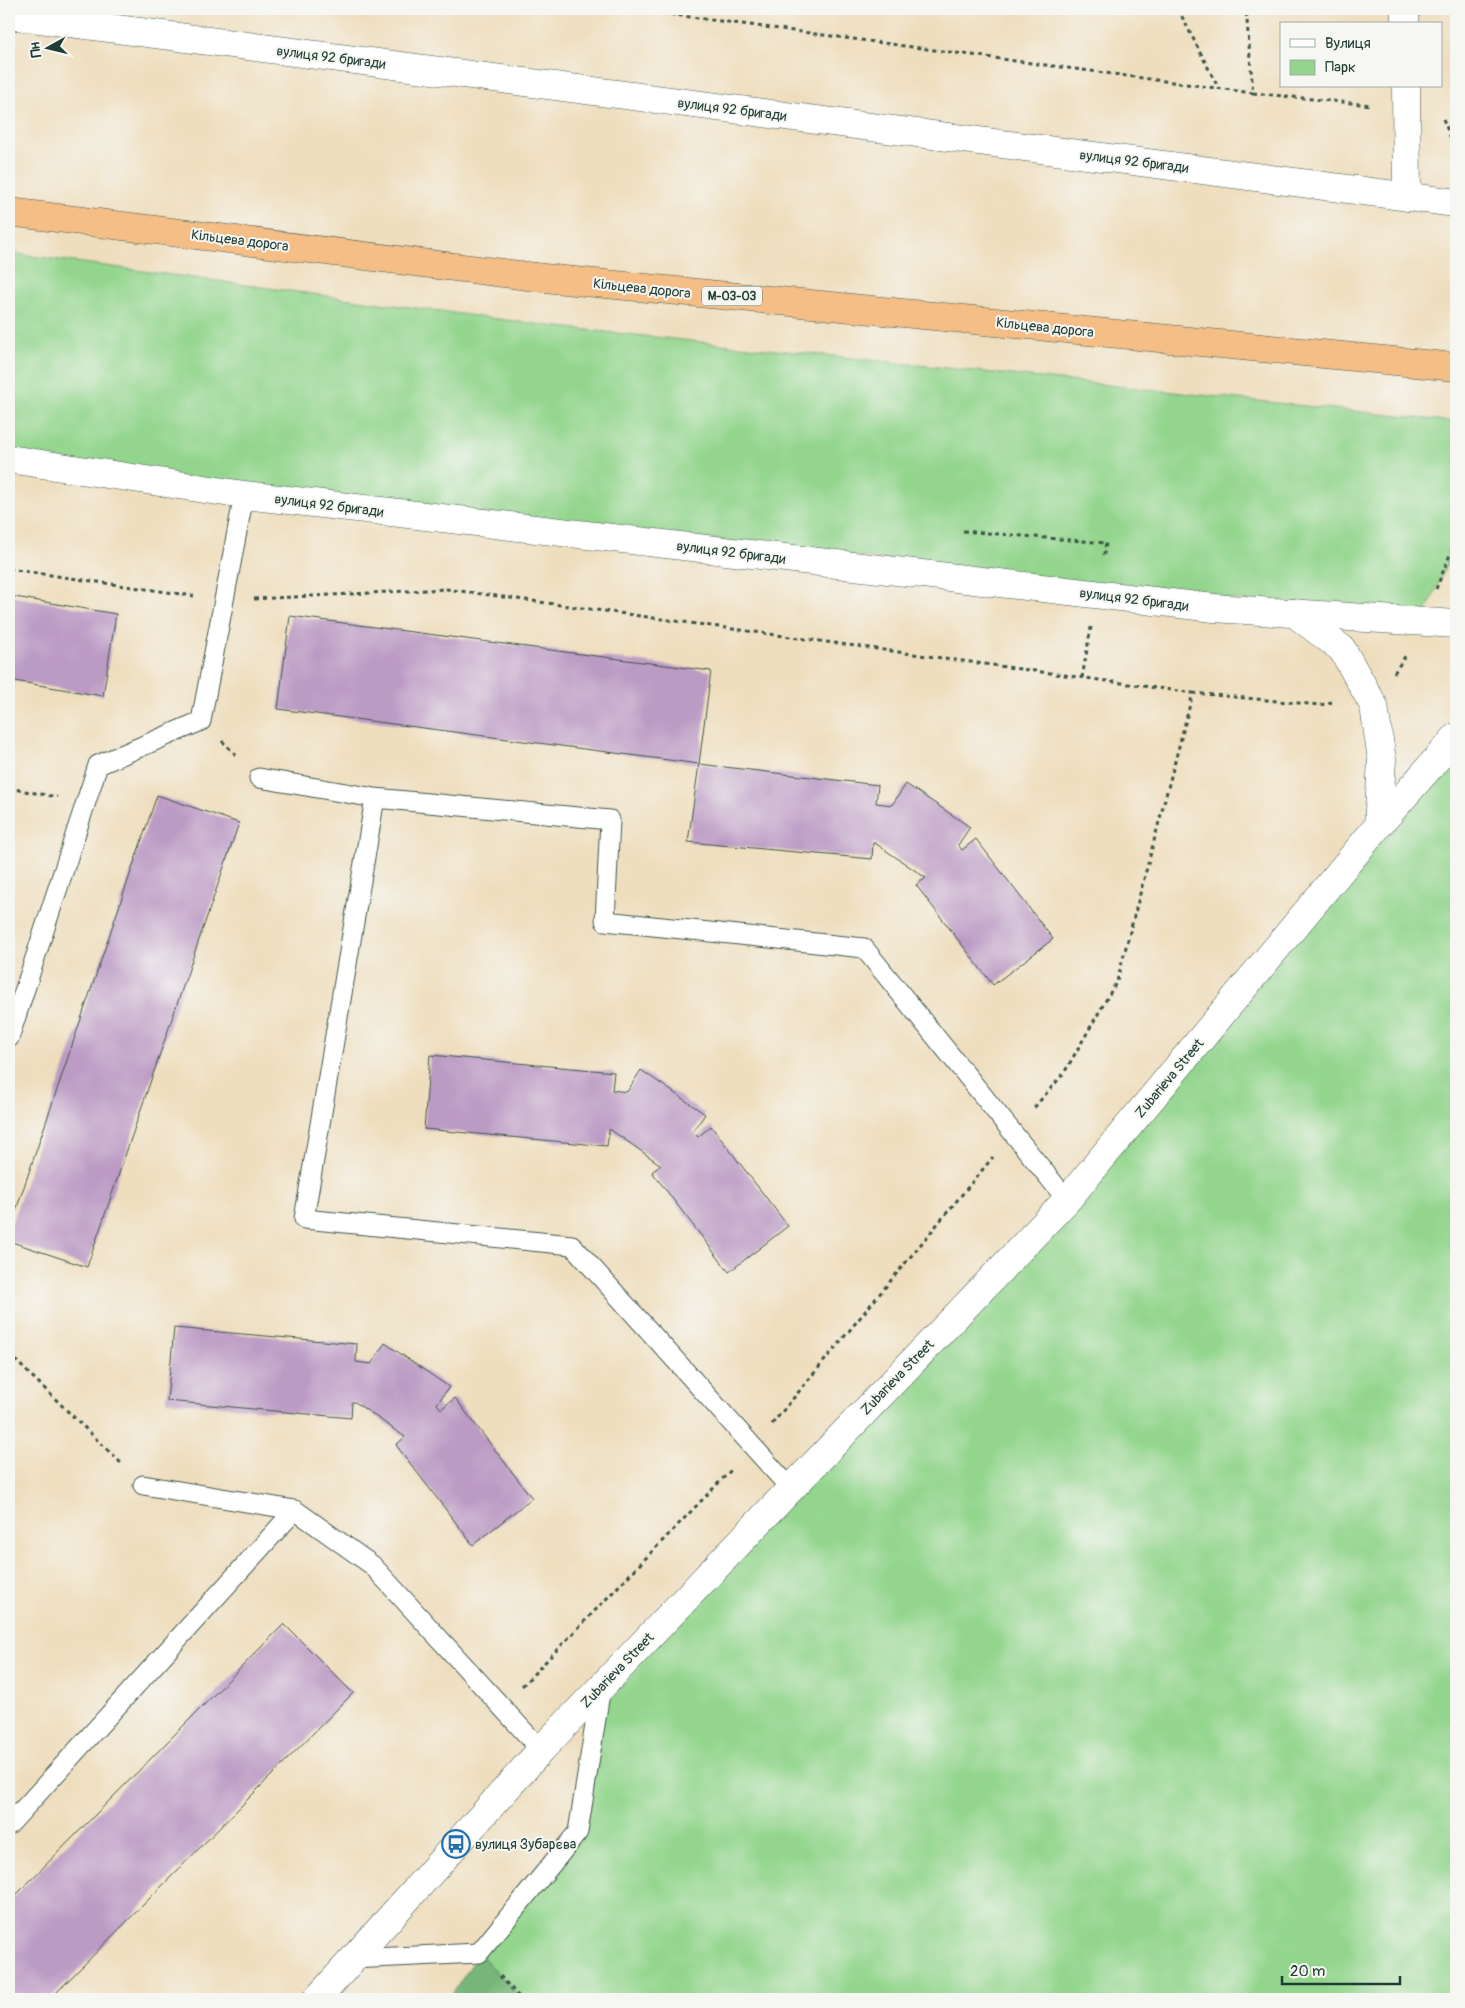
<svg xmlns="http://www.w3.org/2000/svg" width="1465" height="2008" viewBox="0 0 1465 2008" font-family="Pangolin,sans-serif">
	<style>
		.green { fill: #93d58d; stroke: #598960 }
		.forest { fill: #76b678; stroke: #4a7a56 }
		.building { fill: #bb9ac4 }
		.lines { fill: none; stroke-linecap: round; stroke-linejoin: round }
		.service-casing { stroke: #3e5549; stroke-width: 21 }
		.minor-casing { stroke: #3e5549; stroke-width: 29 }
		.tertiary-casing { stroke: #3e5549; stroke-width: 29 }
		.trunk-casing { stroke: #3e5549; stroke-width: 29 }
		.path { stroke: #3e5549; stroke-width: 3; stroke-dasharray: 4 4; stroke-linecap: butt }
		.service { stroke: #fff; stroke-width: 19 }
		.minor { stroke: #fff; stroke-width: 28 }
		.tertiary { stroke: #fff; stroke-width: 28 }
		.trunk { stroke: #f6be87; stroke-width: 28 }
		.labels { text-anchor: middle; stroke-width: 4; stroke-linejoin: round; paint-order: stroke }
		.shield { fill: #f6f6f2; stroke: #60746d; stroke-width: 1 }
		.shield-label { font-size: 12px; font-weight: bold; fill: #1f3d34 }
		.street-label { font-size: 14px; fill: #1f3d34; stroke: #f6f6f2 }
		.poi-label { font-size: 14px; fill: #1f3d34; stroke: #f6f6f2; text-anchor: start }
	</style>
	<rect width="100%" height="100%" fill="#f6f6f2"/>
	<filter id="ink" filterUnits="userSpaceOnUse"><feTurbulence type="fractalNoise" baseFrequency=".02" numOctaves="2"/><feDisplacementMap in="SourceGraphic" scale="10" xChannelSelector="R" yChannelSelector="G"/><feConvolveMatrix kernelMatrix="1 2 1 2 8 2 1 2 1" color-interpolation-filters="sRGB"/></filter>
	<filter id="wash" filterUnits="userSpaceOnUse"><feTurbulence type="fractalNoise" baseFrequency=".0096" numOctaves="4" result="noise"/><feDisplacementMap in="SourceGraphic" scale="20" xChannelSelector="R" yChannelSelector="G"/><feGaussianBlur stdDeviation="1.12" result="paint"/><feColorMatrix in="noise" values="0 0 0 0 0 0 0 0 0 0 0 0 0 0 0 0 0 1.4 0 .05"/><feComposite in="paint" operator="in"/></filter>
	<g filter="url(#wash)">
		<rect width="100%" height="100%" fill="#efdebe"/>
		<path class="green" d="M9,253L550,326L1456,422V544L1422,621L9,459Z
			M1456,737V1999H521L479,1953L578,1832L601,1687L1067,1200Z"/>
		<path class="forest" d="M479,1953L521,1999H449Z"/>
		<g id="blocks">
			<path class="building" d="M9,596L116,614L103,696L9,680Z
				M290,616L711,671L699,764L278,709Z
				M699,764L878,785L876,803L892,805L906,784L970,827L958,845L962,850L976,839L1053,939L993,985L916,885L926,878L875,843H873L872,859L688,842Z
				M157,795L239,823L87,1267L9,1241V1231Z
				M430,1055L614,1072L612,1090L627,1092L641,1070L705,1114L693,1132L698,1137L711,1126L788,1226L729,1272L652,1172L661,1165L611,1130H609L607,1146L424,1129Z
				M174,1328L357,1344L356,1362L371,1364L385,1343L449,1387L437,1404L441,1409L455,1398L532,1498L473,1545L396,1445L405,1437L355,1402H352L351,1418L167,1401Z
				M284,1624L353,1693L50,1999H9V1902Z"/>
		</g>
	</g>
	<g filter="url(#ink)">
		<use href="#blocks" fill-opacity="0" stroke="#3e5549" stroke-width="1"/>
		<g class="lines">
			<defs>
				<path id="service" d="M259,778L375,798
					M9,1038L98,765L201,721L244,495
					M143,1485L295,1510L372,1565L541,1750
					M791,1489L572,1245L304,1219L375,798L610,820L605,921L864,948L1067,1200
					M9,1825L295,1510
					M352,1959L479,1953L578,1832L601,1687"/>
				<path id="minor" d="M1294,613L1342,649L1374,706L1382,760L1378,826
					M317,1999L541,1750L1067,1200L1378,826L1456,737"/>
				<path id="tertiary" d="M1405,9V24
					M9,15L1456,203
					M1406,86L1407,197
					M9,459L244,495L1214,608L1456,624"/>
				<path id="trunk" d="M9,212L544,278L1456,367"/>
			</defs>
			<use href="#service" class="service-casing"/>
			<use href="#minor" class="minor-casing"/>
			<use href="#tertiary" class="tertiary-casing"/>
			<use href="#trunk" class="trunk-casing"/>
			<path class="path" d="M631,9L1253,93L1246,9
				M1178,9L1218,87
				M1253,93L1371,105
				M1443,119L1456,150
				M963,531L1106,543L1103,559
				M9,569L194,596
				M1436,589L1456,540
				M254,599L446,589L1193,693L1117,981L1064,1073L1032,1110
				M1394,673L1406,655
				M1082,678L1091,627
				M1193,693L1320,705L1332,702
				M222,741L239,758
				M9,788L57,797
				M9,1354L123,1465
				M9,1364L12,1357
				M772,1424L993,1157
				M522,1686L733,1468
				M500,1976L521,1999"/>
			<use href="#service" class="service"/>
			<use href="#minor" class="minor"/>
			<use href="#tertiary" class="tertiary"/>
			<use href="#trunk" class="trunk"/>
		</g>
	</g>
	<defs>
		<symbol id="bus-ring" viewBox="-11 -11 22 22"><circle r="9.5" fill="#f6f6f2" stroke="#1f6fb2" stroke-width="1.5"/><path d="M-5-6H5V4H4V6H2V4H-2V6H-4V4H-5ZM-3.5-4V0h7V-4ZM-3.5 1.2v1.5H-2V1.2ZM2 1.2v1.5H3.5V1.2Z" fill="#1f6fb2"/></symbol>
	</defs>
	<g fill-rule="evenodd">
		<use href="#bus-ring" x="440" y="1828" width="32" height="32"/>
	</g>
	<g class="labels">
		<rect class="shield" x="702" y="286.5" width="60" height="19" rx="4"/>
		<g class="shield-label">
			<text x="732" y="300">М-03-03</text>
		</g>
		<g class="street-label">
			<text transform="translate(331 57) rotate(7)" y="5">вулиця 92 бригади</text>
			<text transform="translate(732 109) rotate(7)" y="5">вулиця 92 бригади</text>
			<text transform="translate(1134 161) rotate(7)" y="5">вулиця 92 бригади</text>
			<text transform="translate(240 240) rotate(7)" y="5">Кільцева дорога</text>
			<text transform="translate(642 288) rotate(6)" y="5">Кільцева дорога</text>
			<text transform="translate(1045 327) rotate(6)" y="5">Кільцева дорога</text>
			<text transform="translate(329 505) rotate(7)" y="5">вулиця 92 бригади</text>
			<text transform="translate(731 552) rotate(7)" y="5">вулиця 92 бригади</text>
			<text transform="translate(1134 599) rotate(7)" y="5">вулиця 92 бригади</text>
			<text transform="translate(1169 1078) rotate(-50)" y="5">Zubarieva Street</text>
			<text transform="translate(897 1377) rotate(-46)" y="5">Zubarieva Street</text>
			<text transform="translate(617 1670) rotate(-46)" y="5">Zubarieva Street</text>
		</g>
		<g class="poi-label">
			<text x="475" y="1849">вулиця Зубарєва</text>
		</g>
	</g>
	<rect width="1465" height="2008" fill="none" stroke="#f6f6f2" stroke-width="30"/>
	<rect x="1280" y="22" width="162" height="65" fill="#f6f6f2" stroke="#a0aca6"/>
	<rect x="1290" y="39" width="25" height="8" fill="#ffffff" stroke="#a0aca6"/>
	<text x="1325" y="48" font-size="15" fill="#1f3d34">Вулиця</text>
	<rect x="1290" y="60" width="25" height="15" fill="#93d58d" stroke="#a0aca6"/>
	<text x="1325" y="72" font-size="15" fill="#1f3d34">Парк</text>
	<g transform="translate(48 48) rotate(262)" stroke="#f6f6f2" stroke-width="4" paint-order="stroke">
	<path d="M0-4L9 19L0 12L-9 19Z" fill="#1f3d34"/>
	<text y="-8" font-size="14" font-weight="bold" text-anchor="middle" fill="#1f3d34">Пн</text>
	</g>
	<path d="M1282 1976v8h118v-8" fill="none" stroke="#1f3d34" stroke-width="2.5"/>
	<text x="1290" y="1976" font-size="15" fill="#1f3d34" stroke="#f6f6f2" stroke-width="4" paint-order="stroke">20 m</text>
</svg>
